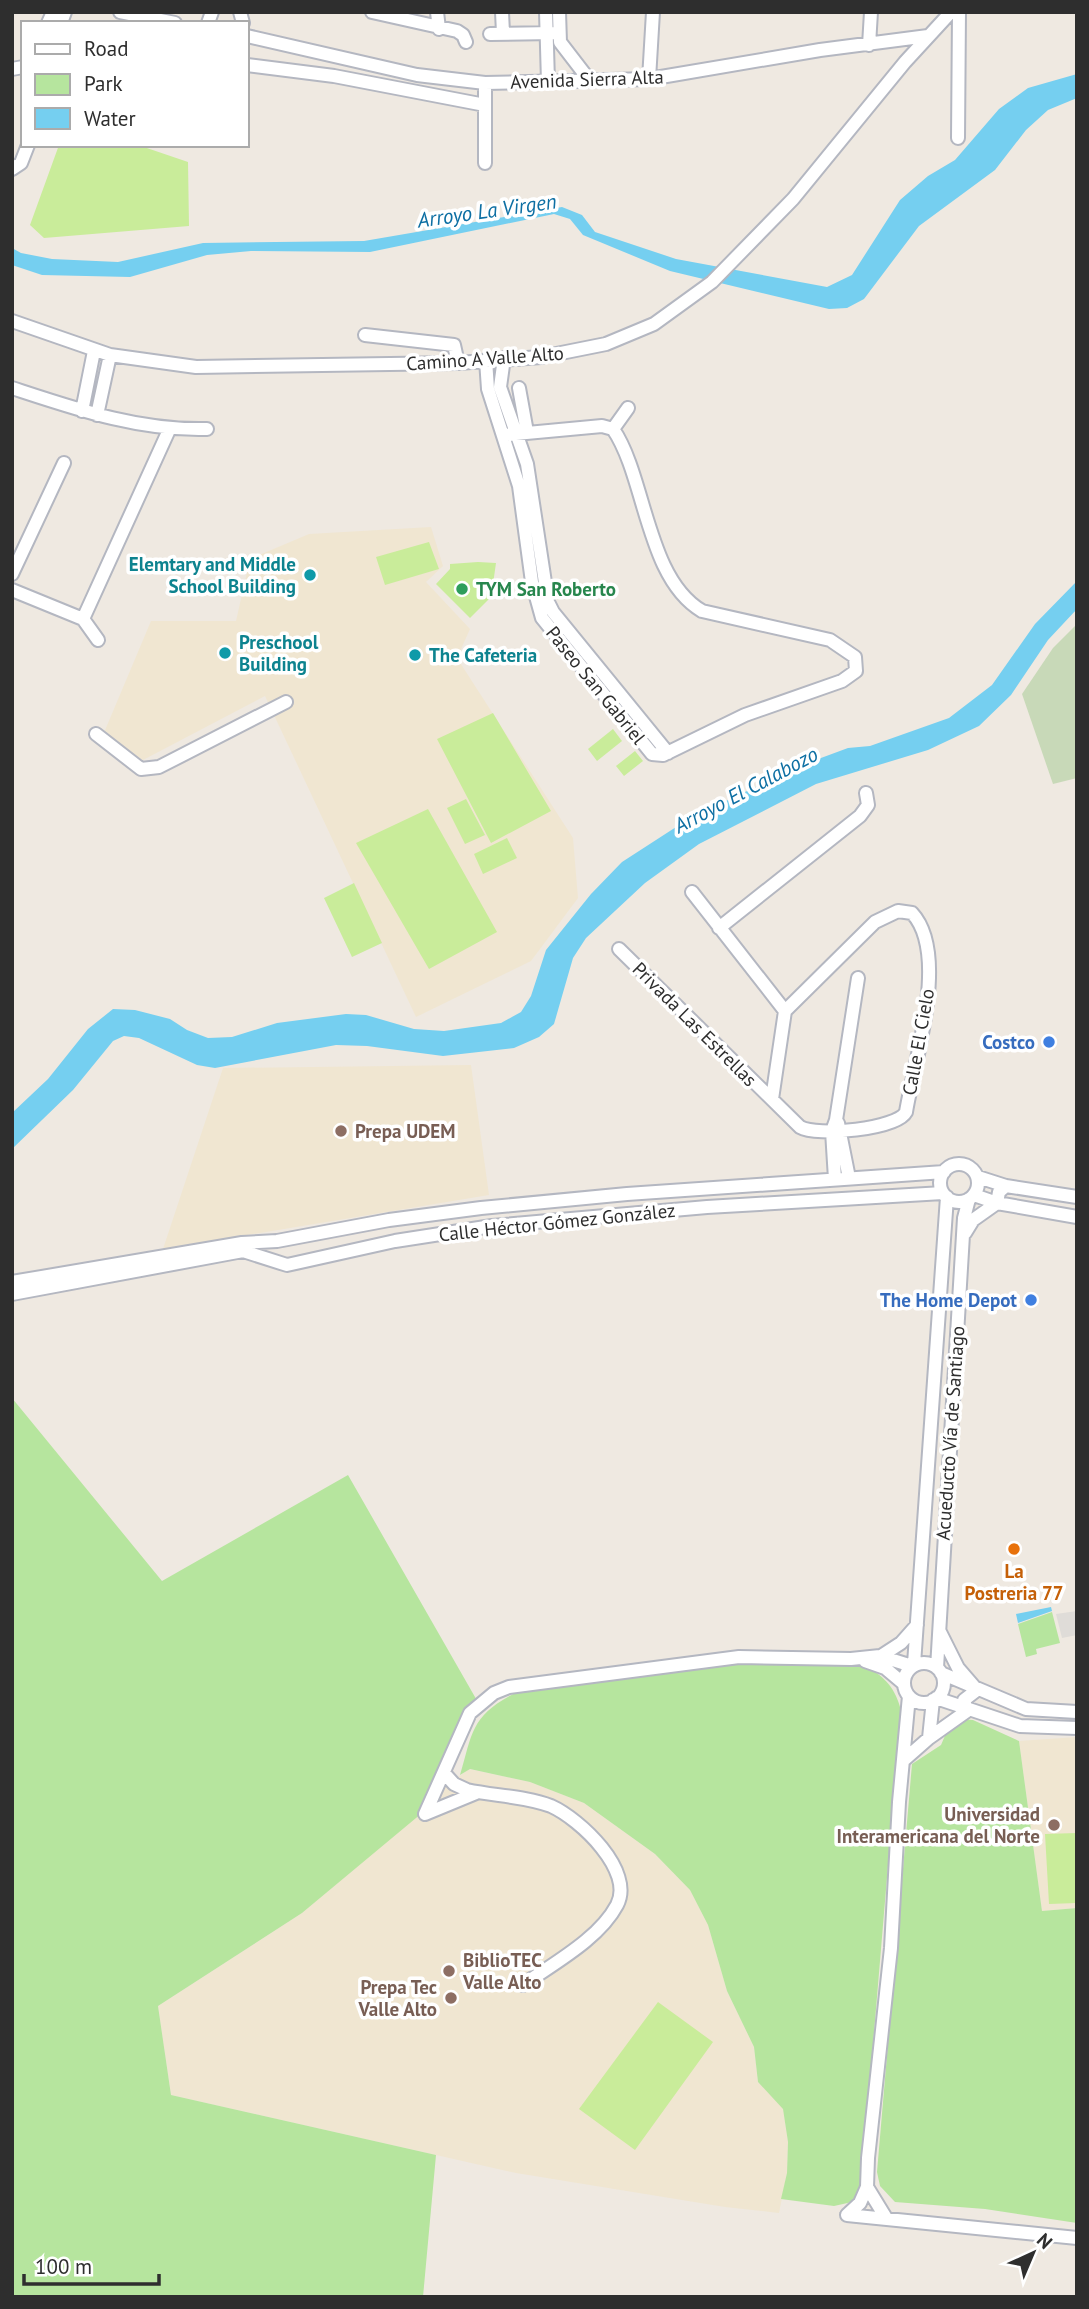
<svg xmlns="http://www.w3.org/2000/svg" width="1089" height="2309" viewBox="0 0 1089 2309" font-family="'PT Sans',sans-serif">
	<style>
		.education { fill: #f0e6d1 }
		.green { fill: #b6e59e }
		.cemetery { fill: #c8d9b8 }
		.pitch { fill: #c9ec9a }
		.plaza { fill: #dfdcd8 }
		.water { fill: #75cff0 }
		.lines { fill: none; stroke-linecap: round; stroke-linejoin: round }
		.minor-casing { stroke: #b4b7c1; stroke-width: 16 }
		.minor { stroke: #fff; stroke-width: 12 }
		.culture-dot { fill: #0f9aa8; stroke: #fff; stroke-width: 2.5 }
		.leisure-dot { fill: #2e9e5b; stroke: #fff; stroke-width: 2.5 }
		.shop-dot { fill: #3f7fe0; stroke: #fff; stroke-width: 2.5 }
		.education-dot { fill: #8d6e63; stroke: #fff; stroke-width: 2.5 }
		.food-dot { fill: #e8710a; stroke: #fff; stroke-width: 2.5 }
		.labels { text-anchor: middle; stroke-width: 7; stroke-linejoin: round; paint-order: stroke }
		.street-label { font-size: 19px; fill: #2e2e2e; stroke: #fff }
		.culture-label { font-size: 19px; font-weight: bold; fill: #0d838f; stroke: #fff; text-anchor: start }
		.leisure-label { font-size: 19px; font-weight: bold; fill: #27864d; stroke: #fff; text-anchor: start }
		.shop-label { font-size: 19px; font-weight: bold; fill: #366cbe; stroke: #fff; text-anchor: end }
		.education-label { font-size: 19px; font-weight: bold; fill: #785e54; stroke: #fff; text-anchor: start }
		.food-label { font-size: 19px; font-weight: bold; fill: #c56008; stroke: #fff }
		.water-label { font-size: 21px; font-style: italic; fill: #0d6fa3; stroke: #fff }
	</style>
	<rect width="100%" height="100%" fill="#efe9e1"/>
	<path class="education" d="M431,527L443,566L426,582L470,629L457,658L573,838L578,898L531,961L416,1017L265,696L143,760L103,735L151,621H236L250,559L309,534Z
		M471,1065L489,1195L163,1249L223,1068Z
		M1077,1737V1908L1042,1911L1019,1741Z
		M469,1769L530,1782L584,1803L655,1854L690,1890L708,1925L727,1991L754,2047L758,2082L783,2108L788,2142L787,2173L779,2213L725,2207L516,2173L171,2095L158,2006L302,1913L372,1854L423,1803Z"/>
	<path class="green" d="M12,1398L162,1581L348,1475L479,1704L428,1808L302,1913L158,2006L171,2095L436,2155L423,2297H12Z
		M1052,1612L1060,1643L1036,1649L1037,1654L1026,1657L1018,1624Z
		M728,1662L866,1666C886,1678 895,1688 901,1710L861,2188L852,2202L834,2206L781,2199L787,2173L788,2142L783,2109L758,2082L754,2047L727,1991L708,1925L690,1890L655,1854L584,1803L530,1782L470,1769L460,1775C473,1731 471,1716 515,1693Z
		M961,1719L973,1720L1019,1741L1042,1911L1077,1908V2223L985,2209L895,2202L880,2186L877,2172L912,1764L941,1745L947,1731Z"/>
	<path class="cemetery" d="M1077,624V778L1053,784L1022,694L1053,648Z"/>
	<path class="pitch" d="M59,145H138L188,162L189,226L44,238L30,225Z
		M429,542L439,569L385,585L376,557Z
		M478,562L496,563L493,584L482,590L490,598L470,618L436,584L450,569V564Z
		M493,713L551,811L491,843L437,739Z
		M613,729L622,741L597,761L588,749Z
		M635,751L643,761L624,776L616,766Z
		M466,799L485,835L465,844L447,808Z
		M428,809L497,932L429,969L356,843Z
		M507,838L517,858L483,874L474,854Z
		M354,883L382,943L352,957L324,898Z
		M1077,1833V1903L1049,1904L1045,1834Z
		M658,2002L713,2042L635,2150L579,2109Z"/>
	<path class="plaza" d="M1077,1611V1635L1062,1638L1056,1614Z"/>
	<path class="water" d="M1077,74V98L1048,110L1026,130L995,170L919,226L864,299L847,308L829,309L670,271L583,235L570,219L554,214L370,252L251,251L207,255L130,277L42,275L12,265V248L21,253L52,259L118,262L203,243L364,241L562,207L582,215L595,232L676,259L827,287L852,275L900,200L928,176L955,160L999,109L1028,88Z
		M1077,581V609L1048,640L1011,695L979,726L928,750L816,784L699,844L645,883L586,938L573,958L554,1024L539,1037L514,1048L443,1056L367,1046L336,1045L215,1068L197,1065L139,1038L124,1036L113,1041L73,1090L12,1149V1113L48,1079L88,1029L113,1009L135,1010L170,1019L187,1030L208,1038L232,1037L277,1023L346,1014L366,1015L414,1029L444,1031L501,1023L521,1012L531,996L546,950L591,894L622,862L690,818L802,765L848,748L870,746L949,718L992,685L1035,624Z
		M1051,1607L1052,1611L1018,1623L1016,1614Z"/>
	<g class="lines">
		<defs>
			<path id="minor" d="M120,12L175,23
				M240,12L243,23
				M372,12L457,31L463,35L466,42
				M437,12L439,29
				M502,12L503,33
				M546,12L548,82
				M559,12L560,42L590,81
				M48,23L53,12
				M61,23L65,12
				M208,23L212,12
				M490,34L554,33
				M247,36L417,75L485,83L649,79L820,50L928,36
				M869,45L871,12
				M247,65L334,76L485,105V83
				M12,69L23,67
				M649,79L653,12
				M958,138L959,12
				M485,163V105
				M12,169L21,163L28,145
				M12,321L110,355L196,367L458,363L541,357L606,344L654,324L712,282L793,199L905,62L951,12
				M365,335L454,345L458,363
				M504,358L500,387L527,464L548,602L553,612L668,753
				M486,360L488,389L519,486L532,582L542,618L652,754L663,755L745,715L842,681L856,671L855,657L830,640L702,611C646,578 646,477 613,429L602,426L505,435
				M12,388C76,409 139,431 207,429
				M519,388L527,432
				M82,411L94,351
				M97,415L110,355
				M613,429L628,408
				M12,574L64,463
				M12,590L83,619
				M83,619L169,430
				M83,619L98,640
				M96,734L141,769L159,767L286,702
				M692,892L785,1011
				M719,928L860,816L868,805L866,793
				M619,949L800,1127C817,1137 897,1129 906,1112C914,1062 950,954 912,913L898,911L875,922L785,1011L772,1099
				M838,1123L849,1178
				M940 1183a19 19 0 1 1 38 0a19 19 0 1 1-38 0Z
				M978,1177L1006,1186L1077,1197
				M835,1179L832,1131L836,1120L858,978
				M974,1195L997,1203L1077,1217
				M965,1233L973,1220L997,1203L999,1192L1006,1186
				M12,1282L242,1243L277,1241L389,1220L481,1208L627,1194L944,1172
				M12,1294L243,1251L287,1265L395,1241L492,1226L707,1207L943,1193
				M881,1656L901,1643L917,1625
				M865,1661L885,1668L904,1684
				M904 1683a20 20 0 1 1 40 0a20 20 0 1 1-40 0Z
				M914,1664L947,1197
				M937,1668L964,1218L969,1199
				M941,1673L1026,1709L1077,1712
				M936,1698L1020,1726L1077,1728
				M929,1738L967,1711L964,1700L977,1690L958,1668L940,1632
				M904,1760L929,1738L933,1700
				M444,1773L454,1784L467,1790C494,1796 525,1796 551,1806C580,1819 635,1871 617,1905C599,1939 554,1963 523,1985
				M425,1814L470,1713L494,1693L509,1687L739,1657L851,1659L880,1656L912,1666
				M425,1814L476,1793
				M847,2215L1077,2238
				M847,2215L860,2203L867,2187
				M886,2218L867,2187L868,2158L891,1948L899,1802L909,1696"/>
		</defs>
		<use href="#minor" class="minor-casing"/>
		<use href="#minor" class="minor"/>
	</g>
	<g class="culture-dot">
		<circle cx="310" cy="575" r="7"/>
		<circle cx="225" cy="653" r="7"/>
		<circle cx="415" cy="655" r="7"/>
	</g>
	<circle class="leisure-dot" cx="462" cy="589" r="7"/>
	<g class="shop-dot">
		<circle cx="1049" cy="1042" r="7"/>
		<circle cx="1031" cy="1300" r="7"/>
	</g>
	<g class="education-dot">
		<circle cx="341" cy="1131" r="7"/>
		<circle cx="1054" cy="1825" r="7"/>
		<circle cx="449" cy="1971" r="7"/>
		<circle cx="451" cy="1998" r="7"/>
	</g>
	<circle class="food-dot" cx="1014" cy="1549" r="7"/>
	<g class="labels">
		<g class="street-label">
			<text transform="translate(587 79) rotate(-2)" y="7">Avenida Sierra Alta</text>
			<text transform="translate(485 358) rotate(-4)" y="7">Camino A Valle Alto</text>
			<text transform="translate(596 685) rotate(51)" y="7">Paseo San Gabriel</text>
			<text transform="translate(695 1024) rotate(45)" y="7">Privada Las Estrellas</text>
			<text transform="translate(918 1042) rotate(-80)" y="7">Calle El Cielo</text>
			<text transform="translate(557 1222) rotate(-6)" y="7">Calle Héctor Gómez González</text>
			<text transform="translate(950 1433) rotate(-86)" y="7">Acueducto Vía de Santiago</text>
		</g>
		<g class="culture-label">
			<text x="296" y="571" text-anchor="end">Elemtary and Middle<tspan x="296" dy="22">School Building</tspan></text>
			<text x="239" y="649">Preschool<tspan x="239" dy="22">Building</tspan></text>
			<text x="429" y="662">The Cafeteria</text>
		</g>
		<g class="leisure-label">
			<text x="476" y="596">TYM San Roberto</text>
		</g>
		<g class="shop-label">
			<text x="1035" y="1049">Costco</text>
			<text x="1017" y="1307">The Home Depot</text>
		</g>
		<g class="education-label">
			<text x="355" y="1138">Prepa UDEM</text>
			<text x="1040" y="1821" text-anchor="end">Universidad<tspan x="1040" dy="22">Interamericana del Norte</tspan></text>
			<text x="463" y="1967">BiblioTEC<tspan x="463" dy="22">Valle Alto</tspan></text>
			<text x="437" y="1994" text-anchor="end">Prepa Tec<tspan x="437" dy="22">Valle Alto</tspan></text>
		</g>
		<g class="food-label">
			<text x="1014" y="1578">La<tspan x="1014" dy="22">Postreria 77</tspan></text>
		</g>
		<g class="water-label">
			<text transform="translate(487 211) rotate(-8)" y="7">Arroyo La Virgen</text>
			<text transform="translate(746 790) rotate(-28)" y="7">Arroyo El Calabozo</text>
		</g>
	</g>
	<rect width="1089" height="2309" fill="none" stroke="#2e2e2e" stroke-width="28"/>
	<rect x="21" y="21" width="228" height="126" fill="#ffffff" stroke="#ababab" stroke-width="2"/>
	<rect x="35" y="44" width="35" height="10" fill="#ffffff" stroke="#ababab" stroke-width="2"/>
	<text x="84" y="56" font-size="21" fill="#2e2e2e">Road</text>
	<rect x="35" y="74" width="35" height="21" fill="#b6e59e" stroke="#ababab" stroke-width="2"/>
	<text x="84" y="91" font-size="21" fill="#2e2e2e">Park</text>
	<rect x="35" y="108" width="35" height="21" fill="#75cff0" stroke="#ababab" stroke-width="2"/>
	<text x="84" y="126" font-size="21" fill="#2e2e2e">Water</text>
	<g transform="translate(1033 2253) rotate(44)" stroke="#ffffff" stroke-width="5" paint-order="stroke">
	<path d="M0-5L12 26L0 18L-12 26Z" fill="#2e2e2e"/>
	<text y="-10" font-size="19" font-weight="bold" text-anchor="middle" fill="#2e2e2e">N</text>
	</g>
	<path d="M24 2274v10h135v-10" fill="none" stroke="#2e2e2e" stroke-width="3.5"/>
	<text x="35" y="2274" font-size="21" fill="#2e2e2e" stroke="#ffffff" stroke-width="5" paint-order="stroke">100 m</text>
</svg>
